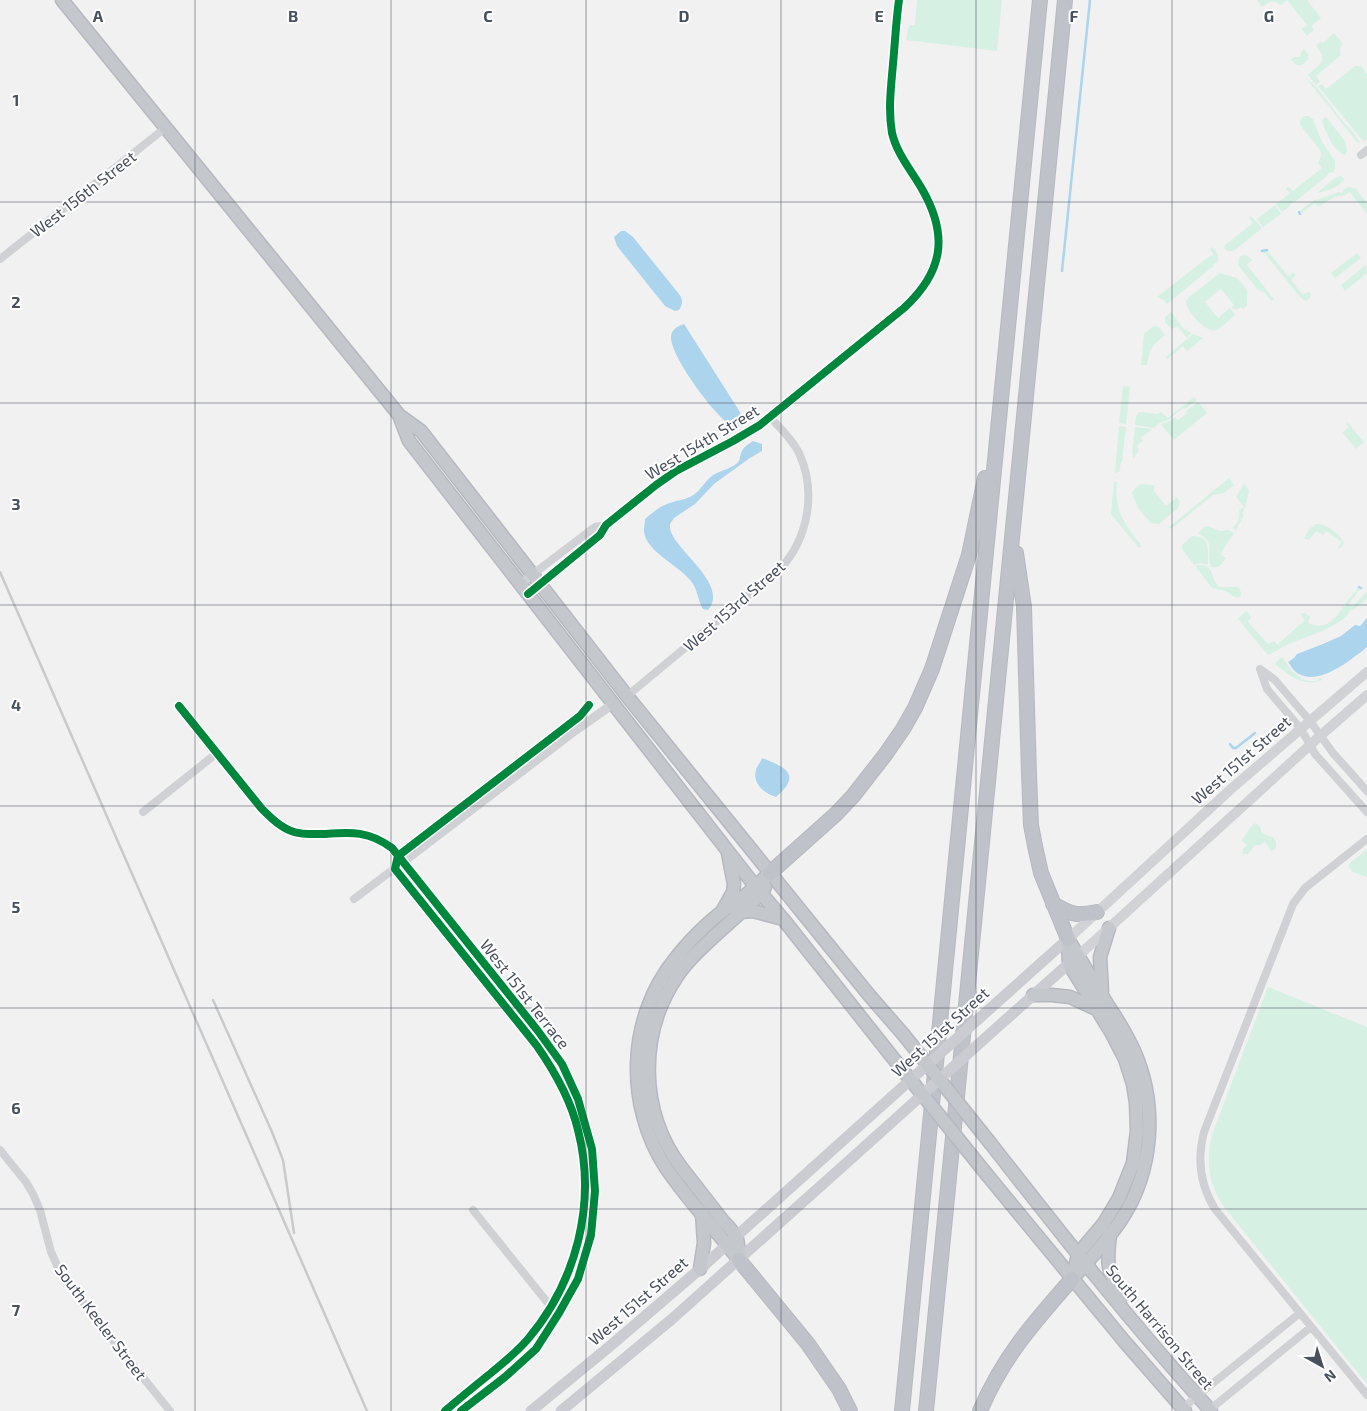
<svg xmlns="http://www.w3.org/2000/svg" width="1367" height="1411" viewBox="0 0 1367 1411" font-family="'Exo 2',sans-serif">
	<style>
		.green { fill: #d6f0e4 }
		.water { fill: #acd4ed }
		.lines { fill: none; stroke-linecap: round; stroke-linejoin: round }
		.stream { stroke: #acd4ed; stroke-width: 2.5 }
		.trunk-casing { stroke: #b6b9c0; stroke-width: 15 }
		.motorway-casing { stroke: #b6b9c0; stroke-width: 16 }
		.minor { stroke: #cfd1d4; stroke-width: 8 }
		.tertiary { stroke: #cfd1d4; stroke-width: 9 }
		.secondary { stroke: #d0d2d5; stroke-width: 10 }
		.primary { stroke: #caccd1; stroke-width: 11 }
		.trunk { stroke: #c4c7cc; stroke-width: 12 }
		.motorway { stroke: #bfc2c8; stroke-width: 14 }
		.rail { stroke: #c8cacc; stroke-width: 2.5 }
		.trunk-bridge-casing { stroke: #b6b9c0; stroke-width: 15; stroke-linecap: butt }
		.primary-bridge { stroke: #caccd1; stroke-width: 11 }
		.trunk-bridge { stroke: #c4c7cc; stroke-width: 12 }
		.cycleway-casing { stroke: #fff; stroke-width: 11 }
		.cycleway { stroke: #00873e; stroke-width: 8 }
		.grid { fill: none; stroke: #484f5d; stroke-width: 1; stroke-opacity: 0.55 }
		.labels { text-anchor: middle; stroke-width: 4; stroke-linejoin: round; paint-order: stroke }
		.street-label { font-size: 16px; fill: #484f5d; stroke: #fff }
		.grid-label { font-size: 16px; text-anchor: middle; font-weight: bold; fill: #484f5d; stroke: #fff; stroke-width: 4; stroke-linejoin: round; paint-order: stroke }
	</style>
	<rect width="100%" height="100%" fill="#f1f1f1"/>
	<path class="green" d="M917,0H1002L997,51L906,40L908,29L910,25H915Z
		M1257,0H1307L1321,18L1311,26L1314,30L1307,36L1302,29L1307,25L1287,0L1281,5C1273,0 1270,1 1262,7Z
		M1334,33L1343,44C1339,47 1339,51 1341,55L1316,76L1320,81L1316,85L1308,75C1320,63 1329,62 1316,46L1321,41L1323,43Z
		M1304,49L1308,54V60L1302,65H1296L1291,60L1294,57H1300L1301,52Z
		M1355,66H1361L1367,74V139L1364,142L1318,86L1322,84L1326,89Z
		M1306,78L1317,88L1346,125L1350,128L1361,144L1356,141Z
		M1304,116H1308L1313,119L1322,142L1335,161V167L1333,172L1328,173V175L1296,201L1294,203L1292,202L1289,207L1282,212L1276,204L1290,193L1286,189L1287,187H1289L1293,191L1322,168L1318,163L1321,156L1320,150L1300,125V121Z
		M1324,117L1327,118L1345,141L1347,150L1345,155C1333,152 1326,131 1322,121Z
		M1341,176L1344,179C1339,188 1327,191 1317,193L1335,178Z
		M1349,187L1356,189L1367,203V214L1350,192C1343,197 1342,195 1335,197C1329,199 1325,203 1320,206H1317L1315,203L1302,213L1300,211L1313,201L1339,192L1342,193L1344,189Z
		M1275,205L1281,214L1263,227L1257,219Z
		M1251,216L1262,228L1235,250C1230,252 1226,252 1224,247L1226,244L1253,223L1249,218Z
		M1211,247C1217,250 1220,257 1217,263L1213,264L1214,266L1211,268L1167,304L1164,300L1157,297L1211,255L1212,256L1214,255L1210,249Z
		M1267,250L1288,276L1293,273L1295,274V276L1291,280L1303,295L1308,292L1310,293L1311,296L1309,299L1306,301L1301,298L1263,251Z
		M1357,253L1361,258L1335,278L1331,273Z
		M1246,255L1252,260L1247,265L1274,299L1271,301L1265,293L1257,289L1238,265L1239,258L1241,256Z
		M1366,265L1367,273L1345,291L1341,285Z
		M1220,273L1237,278L1247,290V306L1243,309L1241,307L1235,310L1232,307L1234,305L1221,289L1205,302L1218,318L1230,308L1235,315C1231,318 1221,329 1216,330C1205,333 1187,311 1186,302L1188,298Z
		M1171,312L1184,329L1191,333L1187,338L1177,326L1172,329L1165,322V317Z
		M1154,326L1159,327L1165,335C1151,347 1150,347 1147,365H1141L1144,334Z
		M1193,334L1203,338L1187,351L1183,346L1167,359L1166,357L1167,356Z
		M1123,386L1130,387L1126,424L1119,423Z
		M1194,397L1197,400L1185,409L1183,408L1168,420L1159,423L1154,428L1135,425L1136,416L1139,412L1158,414L1161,412L1168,418Z
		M1198,402L1207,413L1174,440L1161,424L1170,421L1175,417L1178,420L1187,413L1186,411Z
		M1347,422L1364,442L1356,449L1343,433L1341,434L1349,427L1346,423Z
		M1119,426L1126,427L1122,462H1121L1119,472L1115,473Z
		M1135,427L1152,429L1141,438L1143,441L1137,446L1139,450L1134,458L1132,453Z
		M1229,478L1234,485L1224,493L1213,495L1171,529L1169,527Z
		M1114,481L1117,482C1114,511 1124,524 1142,546L1139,548L1111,514Z
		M1141,484L1154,485V491L1166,506L1177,497L1180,502L1178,508L1159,524L1151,523L1138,508L1132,493L1135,488Z
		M1244,484L1249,490L1246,505L1242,514L1244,515L1236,530L1232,528C1238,523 1240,518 1239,510L1244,507L1236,497Z
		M1316,524C1326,523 1340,534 1344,543L1341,548H1338L1341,542L1327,531L1323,535L1316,531L1309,540L1304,538L1309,529Z
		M1208,526L1220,531L1229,530L1234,533L1226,545H1224L1225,546L1220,557L1222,555L1226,558C1222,564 1219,569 1211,567C1205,552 1218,544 1198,533L1204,527Z
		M1192,536C1213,536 1207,552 1208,565L1201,563L1194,565L1182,549L1183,544Z
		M1197,565C1215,564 1210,577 1219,587H1238L1240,589L1241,595L1238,598L1235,597L1226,591L1212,588L1196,567Z
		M1358,588L1360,589L1349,604L1352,606L1355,604L1367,591V599L1353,610H1350C1345,626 1304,637 1289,644C1282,647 1275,652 1268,655L1238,619L1246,611L1251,617L1248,622L1268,644L1274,641L1279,646L1280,645L1279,643L1305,620L1301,615L1302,613H1305L1310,617L1308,623C1327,631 1334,620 1344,606L1345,607L1346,605L1345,604Z
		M1282,657L1291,670L1301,678V679L1309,681H1318V679L1321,678L1322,680C1304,688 1289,675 1275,664L1277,661Z
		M1256,823L1261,828V832L1266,835L1273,837L1276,842V849L1271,851L1266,843L1264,842L1260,845H1255L1248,854H1242L1243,849L1247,845L1242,841V839C1247,834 1249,826 1256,823Z
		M1367,849V877L1353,872L1348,866L1350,863Z
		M1268,987L1367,1027V1384L1224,1207C1208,1185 1205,1158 1213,1132Z"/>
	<path class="water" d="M621,231H625L633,237L679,294C683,300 683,303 679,310L675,311L665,306L617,246L614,237Z
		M684,324L740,412L743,424L735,428C718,421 669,355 671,336C672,329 678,326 684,324Z
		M753,441L762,444V451L750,458L714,484L695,504L674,518L670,524C670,526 670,530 671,532C679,553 729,586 708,610L703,609C698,601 698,592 693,584C683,567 645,552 644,531C644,527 645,523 645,519C652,513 659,507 667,504C676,500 689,500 696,493C703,487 706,479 715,474C722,470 730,469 736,464C741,461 739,456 742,451C744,446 749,444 753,441Z
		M1367,618V647C1352,659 1320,686 1299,674C1294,672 1291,666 1288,662L1294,658L1297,654L1323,644L1341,636L1355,625L1360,626Z
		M762,758C786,767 802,775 776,797C765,794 752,784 756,770C757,766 761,762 762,758Z"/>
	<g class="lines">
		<path class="stream" d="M1299,212L1300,214
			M1262,251L1267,250
			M1062,271L1090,0
			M1359,587L1361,588
			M1230,744L1233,748H1236L1255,733"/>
		<defs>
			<path id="trunk" d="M62,0L399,415L421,431L627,696L869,995L903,1034
				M399,415L409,441L755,886L783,919L897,1063
				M723,910L733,892L734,884L728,853
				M741,912L753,911L783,919
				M1068,939C1082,962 1095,984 1109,1007C1119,1022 1128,1037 1135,1053C1158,1107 1153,1172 1121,1220C1107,1241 1089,1260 1072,1279
				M1068,941L1069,964L1111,1032L1125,1059L1133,1084L1136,1103L1137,1131L1133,1163L1119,1198L1104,1223L1078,1254L1073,1277
				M1102,991L1100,957L1109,928
				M1033,995H1052L1070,997L1096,1009
				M991,1144C1062,1235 1133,1325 1211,1411
				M988,1176L1124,1341L1185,1411
				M1110,1234C1109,1245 1107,1256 1109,1267C1112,1282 1124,1290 1119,1304
				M739,1258C738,1252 739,1245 737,1239C735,1233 728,1226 723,1221C709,1203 695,1185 681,1167C639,1111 638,1033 678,975C689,958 705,945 720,931C734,919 748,906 762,893L765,887
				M739,1260C715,1229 688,1200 666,1168C625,1105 627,1018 675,959C687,943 707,923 723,911C729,906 736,903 742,898C752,890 761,881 770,873
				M700,1269L704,1243L702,1213"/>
			<path id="motorway" d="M1016,553L1024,607L1029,774L1031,825L1035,846L1041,873L1068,939
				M770,873L836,814L853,796L885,755L903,729L915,708L932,669L969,555L985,478
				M1053,904C1072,915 1076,916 1097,912
				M739,1260L808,1344L839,1389L850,1411
				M902,1411L1040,0
				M926,1411L1065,0
				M980,1411C1003,1357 1034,1322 1072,1279"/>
		</defs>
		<use href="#trunk" class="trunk-casing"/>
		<use href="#motorway" class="motorway-casing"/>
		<path class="minor" d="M1361,155L1367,150
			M0,259L100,180L165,128
			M520,584L595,527L606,525
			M528,594L600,535L606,525L656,485L676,471L733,441L760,425L904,308C943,272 949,236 922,189C911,170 897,154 892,133C888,110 891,87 893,64C895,43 896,21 899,0
			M1260,669L1267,689L1301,729L1315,754L1367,812
			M1260,669L1275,680L1310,721L1333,753L1367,791
			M627,696L780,569C808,539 817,492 799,453C793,440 780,428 770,417
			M179,706L262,809C271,818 281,828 294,832C303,835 315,834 325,834C348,832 372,830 391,847C396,852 399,857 403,862L354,899
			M143,812L217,753
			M1367,839L1305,888L1293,904L1204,1132C1197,1159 1200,1185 1215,1209L1367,1395
			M0,1150L26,1182L33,1194L40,1210L51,1252L60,1272L99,1323L170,1411
			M473,1210L547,1302L559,1313
			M1181,1410L1197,1396L1300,1313
			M1208,1411L1311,1327"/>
		<path class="tertiary" d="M461,1411L505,1377L536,1349L559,1313L578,1279L591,1235L595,1191L592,1149L578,1099L562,1064L538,1031L403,862L576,730L613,704"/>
		<path class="secondary" d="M1068,939L1231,789L1367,672
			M1078,956L1320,736L1367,695"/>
		<path class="primary" d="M1042,962L1068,939
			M992,1032L1075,958
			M531,1411L609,1347L700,1269L868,1118
			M561,1411L672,1319L852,1158"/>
		<use href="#trunk" class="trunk"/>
		<use href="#motorway" class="motorway"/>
		<path class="rail" d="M0,572L367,1411
			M213,1000L272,1132L283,1160L294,1233"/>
		<defs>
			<path id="trunk-bridge" d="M903,1034L991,1144
				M897,1063L988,1176"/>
		</defs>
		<use href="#trunk-bridge" class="trunk-bridge-casing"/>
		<path class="primary-bridge" d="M868,1118L1042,962
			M852,1158L992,1032"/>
		<use href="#trunk-bridge" class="trunk-bridge"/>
		<defs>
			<path id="cycleway" d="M528,594L600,535L606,525L656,485L676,471L733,441L760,425L904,308C943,272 949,236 922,189C911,170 897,154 892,133C888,110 891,87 893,64C895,43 896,21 899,0
				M179,706L262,809C271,818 281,828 294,832C304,835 315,834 325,834C352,832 369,831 392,848L538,1031L562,1064L578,1099L592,1149L595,1191L591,1235L578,1279L559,1313L536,1349L505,1377L461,1411
				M445,1411C460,1398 476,1385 491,1373C504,1362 517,1352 528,1339C576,1282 597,1204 578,1130C571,1100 555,1072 537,1046L395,869L398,856L580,716L589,705"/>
		</defs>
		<use href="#cycleway" class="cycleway-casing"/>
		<use href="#cycleway" class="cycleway"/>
	</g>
	<path class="grid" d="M195,0V1411M391,0V1411M586,0V1411M781,0V1411M976,0V1411M1172,0V1411M0,202H1367M0,403H1367M0,605H1367M0,806H1367M0,1008H1367M0,1209H1367"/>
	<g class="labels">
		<g class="street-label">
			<text transform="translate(83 194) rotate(-38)" y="6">West 156th Street</text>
			<text transform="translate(702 442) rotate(-31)" y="6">West 154th Street</text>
			<text transform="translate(734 606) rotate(-41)" y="6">West 153rd Street</text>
			<text transform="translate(1241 760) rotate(-41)" y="6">West 151st Street</text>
			<text transform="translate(525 994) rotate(52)" y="6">West 151st Terrace</text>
			<text transform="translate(940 1032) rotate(-42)" y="6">West 151st Street</text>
			<text transform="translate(638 1301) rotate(-41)" y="6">West 151st Street</text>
			<text transform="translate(101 1322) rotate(53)" y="6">South Keeler Street</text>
			<text transform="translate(1160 1327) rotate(50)" y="6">South Harrison Street</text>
		</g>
	</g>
	<g class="grid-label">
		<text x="98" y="22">A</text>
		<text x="293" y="22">B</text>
		<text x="488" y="22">C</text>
		<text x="684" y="22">D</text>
		<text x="879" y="22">E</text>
		<text x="1074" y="22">F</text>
		<text x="1269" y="22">G</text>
		<text x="16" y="106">1</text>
		<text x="16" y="308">2</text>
		<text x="16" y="510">3</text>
		<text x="16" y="711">4</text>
		<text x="16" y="913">5</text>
		<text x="16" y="1114">6</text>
		<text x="16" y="1316">7</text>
	</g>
	<g transform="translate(1322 1366) rotate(141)" stroke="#ffffff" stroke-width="4" paint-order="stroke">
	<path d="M0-4L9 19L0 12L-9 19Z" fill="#484f5d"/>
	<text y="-8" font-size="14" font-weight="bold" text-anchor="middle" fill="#484f5d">N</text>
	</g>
</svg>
